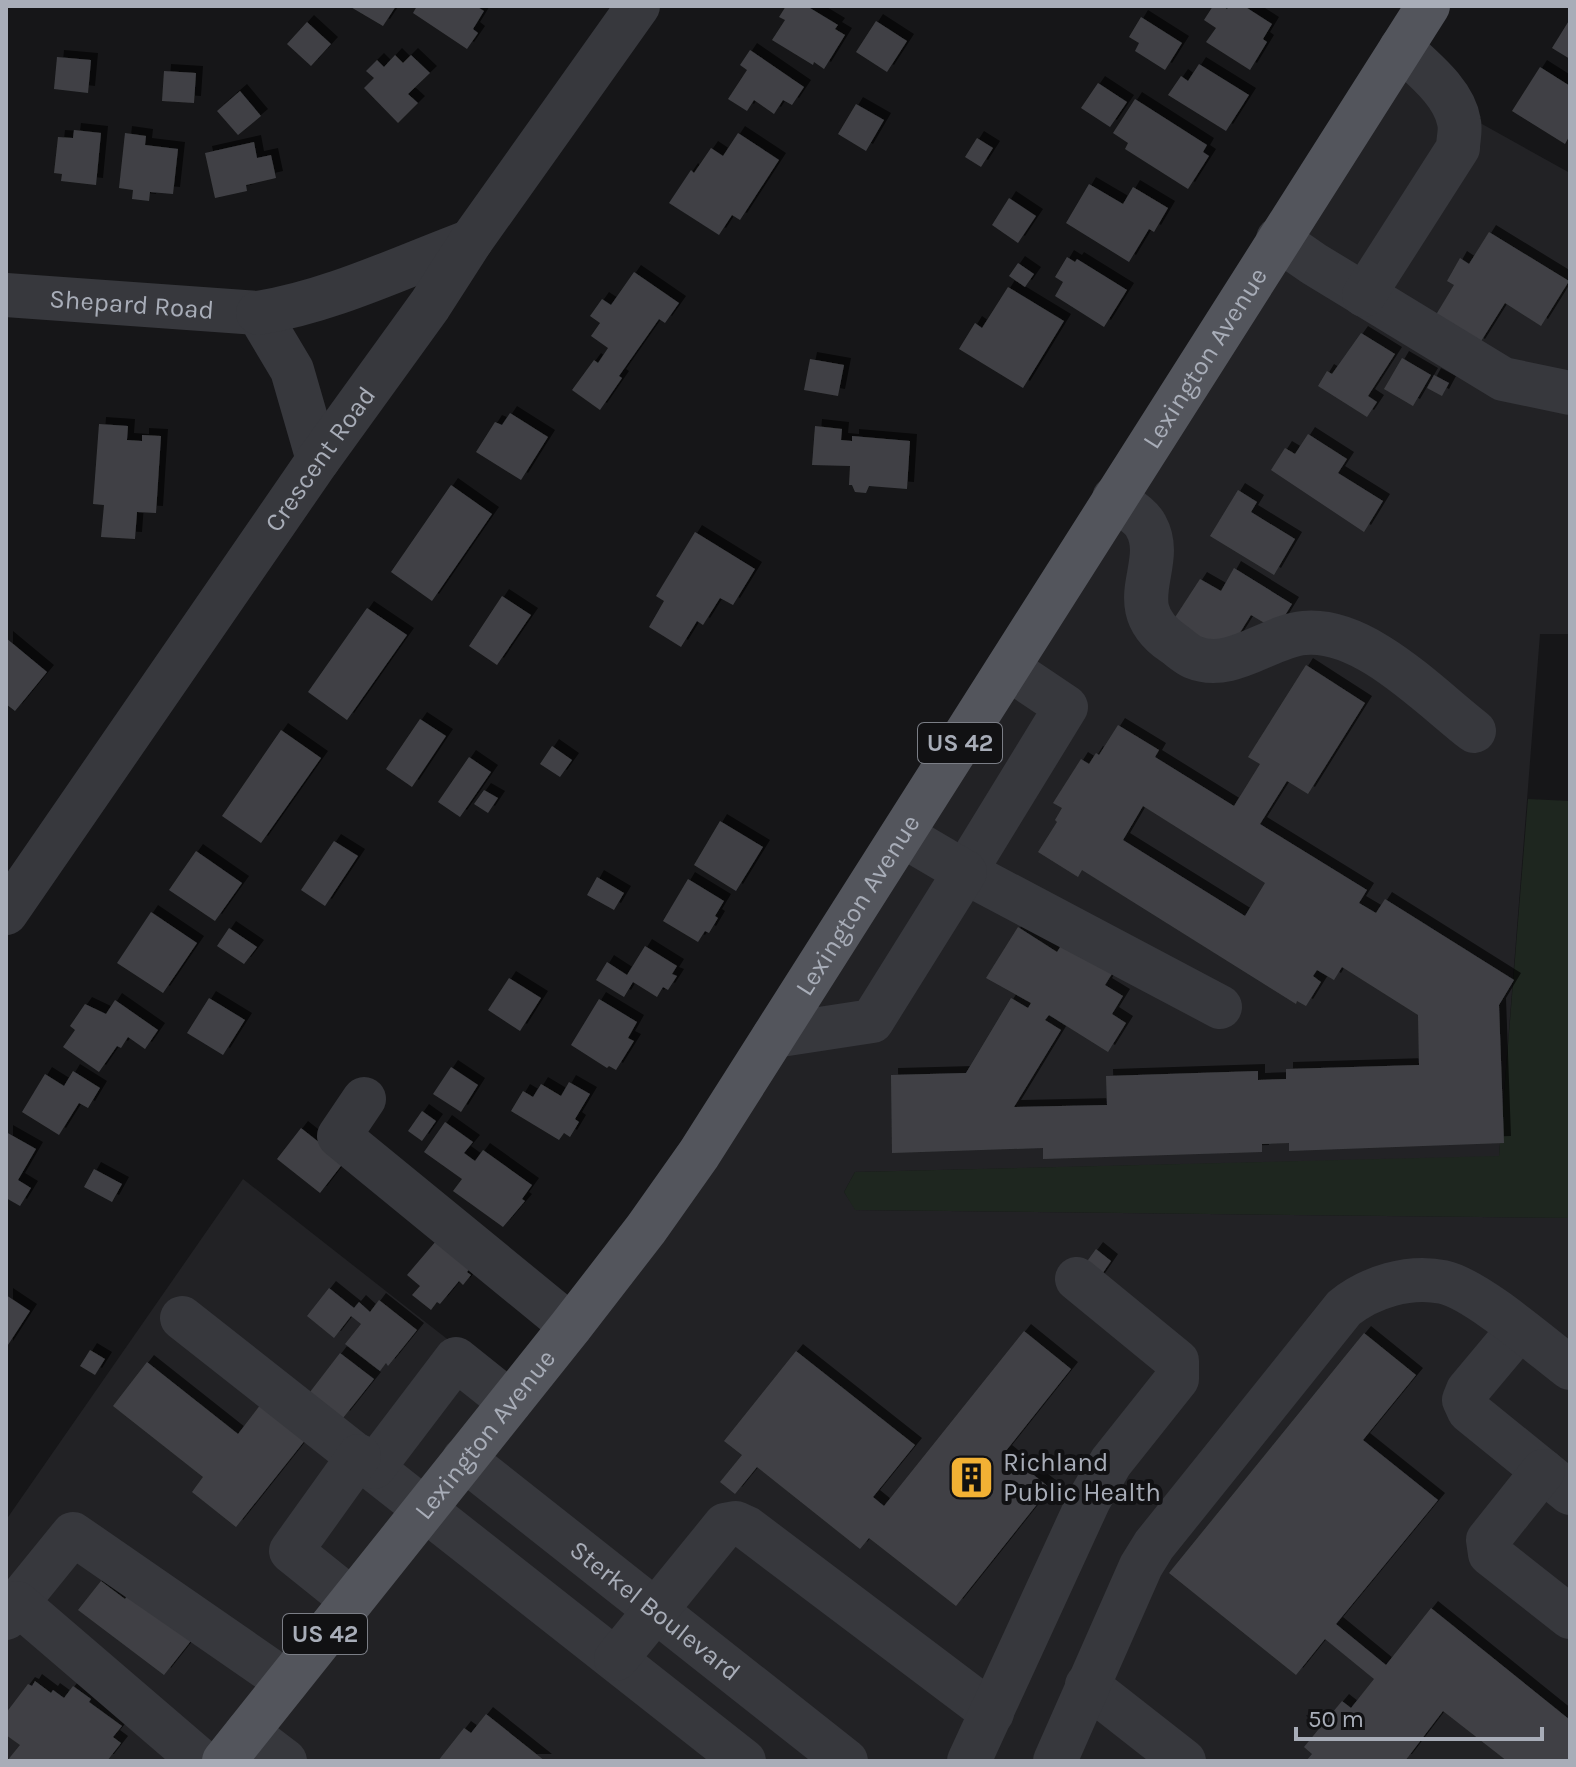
<svg xmlns="http://www.w3.org/2000/svg" width="1576" height="1767" viewBox="0 0 1576 1767" font-family="Karla,sans-serif">
	<style>
		.built { fill: #222225 }
		.green { fill: #1e261f }
		.building { fill: #404145; fill-rule: evenodd; filter: url(#shadow) }
		.lines { fill: none; stroke-linecap: round; stroke-linejoin: round }
		.minor { stroke: #37383d; stroke-width: 44 }
		.major { stroke: #53555c; stroke-width: 44 }
		.labels { text-anchor: middle; stroke-width: 8; stroke-linejoin: round; paint-order: stroke }
		.shield { fill: #111113; stroke: #7b7e86; stroke-width: 2 }
		.shield-label { font-size: 24px; font-weight: bold; fill: #a8adb8 }
		.street-label { font-size: 26px; fill: #a8adb8; stroke: #111113 }
		.poi-label { font-size: 26px; fill: #a8adb8; stroke: #111113; text-anchor: start }
	</style>
	<defs>
		<filter id="shadow"><feDropShadow dx="7" dy="-7" stdDeviation="0" flood-color="#0009"/></filter>
	</defs>
	<rect width="100%" height="100%" fill="#161618"/>
	<path class="built" d="M1385,70L1570,173V634H1540L1499,1157L855,1172L844,1192L856,1210L1570,1218V1761H6V1520L243,1179L516,1393Z"/>
	<path class="green" d="M1528,799L1570,801V1218L855,1210L844,1192L855,1172L1499,1156Z"/>
	<path class="building" d="M349,6H396L383,26Z
		M417,6H476L484,11L473,29L478,33L467,49L413,13Z
		M786,6H812L810,8L838,25L835,29L845,35L824,69L814,62L813,65L772,40L785,20L779,17Z
		M1213,6H1223L1227,9L1229,6H1244L1272,24L1263,39L1267,42L1250,70L1206,42L1216,28L1204,20Z
		M1141,17L1182,43L1165,70L1135,51L1139,43L1129,37Z
		M1570,19V59L1552,48Z
		M876,21L907,41L887,72L856,52Z
		M307,22L331,44L311,66L287,44Z
		M750,50L804,87L792,105L783,100L774,114L754,100L747,111L728,99L747,70L740,65Z
		M395,55L403,63L411,55L430,73L408,94L418,103L398,123L364,88L374,78L366,71L377,60L384,67Z
		M57,57L91,60L88,93L54,89Z
		M1199,64L1249,95L1226,131L1168,95L1181,76L1188,81Z
		M1540,67L1570,86V135L1565,144L1512,111Z
		M164,71L196,73L194,103L162,101Z
		M1098,83L1127,102L1110,127L1081,108Z
		M240,91L261,116L238,135L217,111Z
		M1135,99L1207,145L1203,152L1209,156L1188,189L1125,149L1128,143L1113,133Z
		M856,104L884,120L866,151L838,134Z
		M74,130L101,133L96,185L61,181L62,174L54,173L58,137L73,138Z
		M125,133L146,136L145,145L178,149L173,194L150,192L149,201L132,199L133,190L119,188Z
		M738,133L779,160L740,220L732,215L719,235L669,203L691,170L694,173L711,148L723,156Z
		M977,138L993,148L981,167L965,157Z
		M254,142L257,158L271,155L276,178L246,185L247,191L215,198L205,153Z
		M1089,184L1123,204L1133,187L1168,208L1154,232L1149,229L1129,262L1066,223Z
		M1009,198L1036,216L1018,243L992,225Z
		M1489,232L1569,281L1541,326L1505,303L1478,346L1434,318L1454,285L1447,281L1460,258L1469,264Z
		M1067,257L1075,262L1077,259L1127,290L1104,327L1055,296L1063,282L1055,277Z
		M1018,263L1034,274L1025,287L1009,276Z
		M634,272L679,303L665,323L659,319L619,376L622,378L600,410L572,390L594,360L598,363L608,348L591,336L600,323L590,316L602,299L611,305Z
		M1008,287L1064,321L1023,388L959,349L975,323L982,328Z
		M1361,333L1395,354L1368,396L1377,402L1367,417L1318,386L1327,371L1332,374Z
		M1402,358L1431,375L1413,406L1384,389Z
		M810,359L844,365L838,396L804,390Z
		M1434,375L1449,383L1442,396L1427,388Z
		M510,413L548,437L521,480L476,452L495,422L502,425Z
		M99,424L128,426L127,440L142,441V435L161,436L156,513L137,512L135,539L101,537L104,505L93,504Z
		M815,426L842,429L841,440L852,441V436L910,441L907,489L869,486L866,493L855,492L852,485H849L850,466L812,465Z
		M1308,434L1347,459L1338,473L1383,501L1364,532L1271,470L1285,448L1295,454Z
		M451,485L492,514L432,601L391,572Z
		M1238,490L1257,502L1251,512L1295,539L1274,575L1210,536Z
		M695,532L755,569L733,605L720,598L703,625L697,621L681,647L649,627L664,601L656,596Z
		M1234,568L1292,604L1276,630L1251,615L1226,655L1172,622L1200,579L1221,591Z
		M502,596L531,615L497,665L469,646Z
		M367,608L407,635L347,720L308,692Z
		M6,638L47,672L15,711L6,704Z
		M1306,665L1365,703L1308,794L1287,781L1260,824L1367,890L1359,903L1376,913L1385,899L1514,980L1499,1005L1504,1143L1289,1151V1143L1262,1144V1152L1043,1159V1148L892,1153L891,1075L966,1073L1011,998L1028,1008L1031,1003L986,978L1018,927L1057,952L1066,938L1115,969L1105,985L1123,996L1112,1014L1126,1023L1108,1052L1049,1015L1045,1020L1061,1030L1014,1107L1107,1105L1106,1076L1258,1071V1080L1286,1079V1069L1419,1065L1418,1015L1342,967L1334,980L1317,970L1313,976L1321,982L1306,1006L1297,1001L1296,1004L1082,870L1078,877L1038,852L1057,822L1055,820L1062,808L1053,803L1081,759L1089,764L1096,753L1099,755L1118,725L1159,750L1155,757L1234,806L1260,764L1248,757ZM1143,806L1265,883L1245,916L1123,840Z
		M420,719L446,736L412,787L386,769Z
		M281,730L321,758L261,843L222,816Z
		M552,746L572,760L560,777L540,764Z
		M469,757L491,772L460,817L438,802Z
		M484,790L498,798L488,813L474,804Z
		M720,821L763,847L736,891L694,865Z
		M334,841L358,856L325,906L301,890Z
		M196,851L242,883L215,921L169,890Z
		M597,877L624,893L614,910L587,895Z
		M688,879L724,901L715,916L718,918L709,933L705,931L698,942L663,921Z
		M151,912L197,943L163,993L117,963Z
		M229,928L257,947L244,964L217,946Z
		M645,946L677,966L672,974L677,976L668,990L663,987L657,997L633,982L624,997L596,980L607,962L627,975Z
		M509,978L541,998L520,1031L488,1010Z
		M209,998L245,1020L223,1055L187,1033Z
		M599,999L637,1022L628,1038L634,1041L616,1070L609,1066L607,1068L571,1045Z
		M115,1000L158,1030L145,1049L128,1037L121,1048L117,1046L99,1072L63,1047L75,1030L70,1026L85,1004L106,1014Z
		M451,1067L478,1085L461,1112L433,1094Z
		M73,1071L100,1088L88,1108L79,1103L59,1135L22,1112L45,1074L64,1086Z
		M569,1082L590,1094L575,1119L579,1122L570,1137L564,1133L559,1140L511,1111L523,1091L533,1097L541,1084L561,1096Z
		M422,1111L436,1121L422,1141L408,1131Z
		M445,1122L473,1142L464,1153L475,1161L483,1150L532,1185L522,1199L525,1201L503,1227L453,1191L462,1179L424,1152Z
		M301,1128L344,1162L320,1193L277,1159Z
		M6,1132L36,1149L18,1180L31,1188L20,1206L6,1198Z
		M94,1169L122,1184L112,1202L84,1187Z
		M436,1241L470,1268L467,1272L471,1275L463,1285L459,1281L440,1304L437,1302L431,1310L412,1295L420,1286L407,1275Z
		M1096,1249L1111,1261L1096,1283L1080,1271Z
		M329,1288L354,1308L359,1302L370,1312L379,1300L417,1330L388,1366L386,1363L380,1371L345,1344L361,1324L351,1316L334,1338L307,1316Z
		M6,1295L30,1311L6,1348Z
		M1024,1331L1071,1369L1005,1452L1050,1488L956,1606L869,1538L860,1549L757,1467L735,1494L720,1482L742,1455L724,1441L796,1351L915,1445L873,1497L884,1506Z
		M1364,1333L1416,1375L1363,1440L1438,1500L1336,1624L1386,1665L1431,1608L1570,1720V1761H1507L1443,1711L1405,1761H1306L1312,1754L1304,1747L1342,1701L1351,1708L1374,1679L1325,1639L1296,1675L1169,1573Z
		M90,1350L105,1359L95,1375L80,1366Z
		M340,1353L374,1379L343,1418L310,1392Z
		M147,1362L238,1434L261,1404L306,1439L236,1527L192,1492L203,1477L113,1406Z
		M101,1581L125,1599L132,1589L194,1637L164,1675L78,1610Z
		M35,1681L51,1693L53,1690L64,1698L73,1686L91,1699L89,1702L122,1726L113,1737L121,1743L107,1761H7L20,1745L6,1735V1713L28,1684L32,1686Z
		M486,1714L545,1761H438L464,1728L471,1733Z"/>
	<g class="lines">
		<g class="minor">
			<path d="M1278,239L1314,264L1503,379L1570,393"/>
			<path id="s1" d="M6,295L258,313L292,370L318,460"/>
			<path d="M1364,295L1458,148C1458,140 1461,130 1459,122C1454,92 1422,68 1401,48"/>
			<path d="M258,313C332,301 401,267 471,241"/>
			<path d="M1114,498C1124,506 1141,516 1146,526C1168,566 1118,605 1173,643C1179,647 1186,654 1193,657C1231,673 1269,636 1304,633C1364,627 1429,696 1474,731"/>
			<path d="M1008,668L1066,707L965,872L1220,1007"/>
			<path id="s2" d="M6,913L318,460L430,305L471,241L638,6"/>
			<path d="M774,1036L872,1021L965,872L902,835"/>
			<path d="M364,1099L339,1136L571,1326"/>
			<path d="M182,1318L744,1761"/>
			<path d="M1519,1329L1468,1390L1464,1400L1469,1411L1570,1493"/>
			<path id="s3" d="M464,1459L846,1761"/>
			<path d="M374,1467L456,1359L510,1402"/>
			<path d="M1543,1471L1488,1540L1490,1554L1570,1617"/>
			<path d="M352,1600L291,1551L359,1456"/>
			<path d="M17,1603L73,1534L287,1682"/>
			<path d="M6,1618L17,1603L201,1761"/>
			<path d="M616,1659L725,1525L736,1523L747,1528L992,1713"/>
			<path d="M1087,1685L1184,1761"/>
			<path d="M247,1732L285,1761"/>
			<path d="M969,1761L1089,1500L1111,1462L1177,1379V1361L1077,1279"/>
			<path d="M1055,1761L1141,1566L1154,1545L1344,1308C1370,1287 1409,1275 1443,1282C1476,1289 1541,1346 1570,1368"/>
		</g>
		<path class="major" id="s4" d="M224,1761L571,1326L646,1229L699,1154L1428,6"/>
	</g>
	<defs>
		<symbol id="building-square" viewBox="-11 -11 22 22"><rect x="-9" y="-9" width="18" height="18" rx="4" fill="#f2b134" stroke="#111113"/><path d="M-4-6H4V6H1V3H-1V6H-4ZM-2.5-4.3h1.7v1.8h-1.7ZM.8-4.3h1.7v1.8H.8ZM-2.5-1h1.7V.8h-1.7ZM.8-1h1.7V.8H.8Z" fill="#111"/></symbol>
	</defs>
	<g fill-rule="evenodd">
		<use href="#building-square" x="946" y="1452" width="51" height="51"/>
	</g>
	<g class="labels">
		<g class="shield">
			<rect x="918" y="723" width="84" height="40" rx="6"/>
			<rect x="283" y="1614" width="84" height="40" rx="6"/>
		</g>
		<g class="shield-label">
			<text x="960" y="751">US 42</text>
			<text x="325" y="1642">US 42</text>
		</g>
		<g class="street-label">
			<text dy="9" stroke="none"><textPath href="#s1" startOffset="126">Shepard Road</textPath></text>
			<text dy="9" stroke="none"><textPath href="#s4" startOffset="1714">Lexington Avenue</textPath></text>
			<text dy="9" stroke="none"><textPath href="#s2" startOffset="552">Crescent Road</textPath></text>
			<text dy="9" stroke="none"><textPath href="#s4" startOffset="1066">Lexington Avenue</textPath></text>
			<text dy="9" stroke="none"><textPath href="#s4" startOffset="418">Lexington Avenue</textPath></text>
			<text dy="9" stroke="none"><textPath href="#s3" startOffset="244">Sterkel Boulevard</textPath></text>
		</g>
		<g class="poi-label">
			<text x="1003" y="1471">Richland<tspan x="1003" dy="30">Public Health</tspan></text>
		</g>
	</g>
	<rect width="1576" height="1767" fill="none" stroke="#a8adb8" stroke-width="16"/>
	<path d="M1296 1727v12h246v-12" fill="none" stroke="#a8adb8" stroke-width="4"/>
	<text x="1308" y="1727" font-size="24" fill="#a8adb8" stroke="#111113" stroke-width="6" paint-order="stroke">50 m</text>
</svg>
